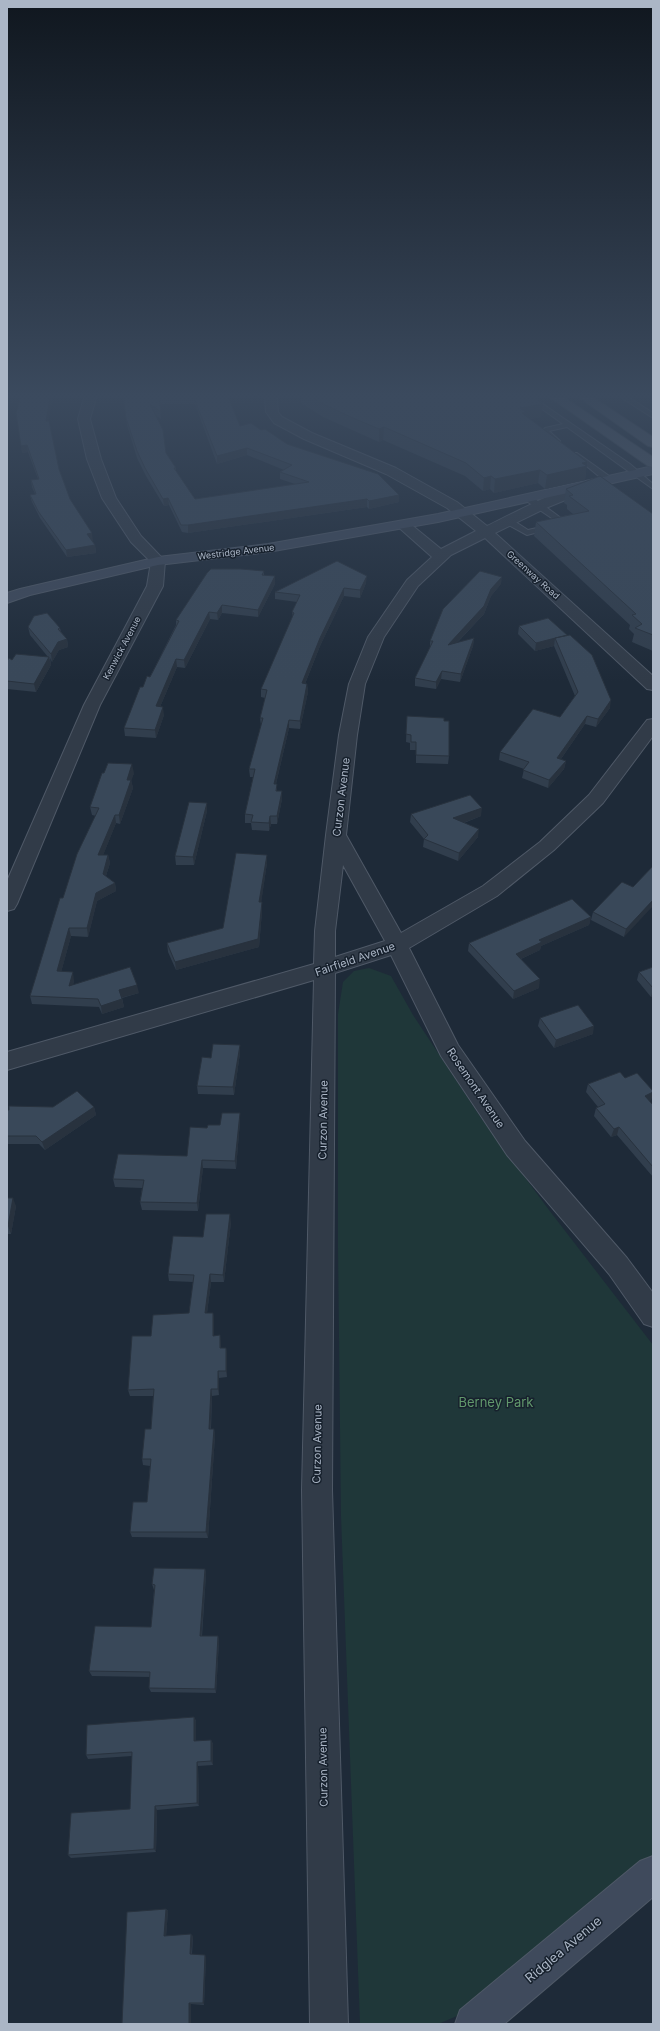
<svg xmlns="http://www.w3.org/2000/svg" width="660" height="2031" viewBox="0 0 660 2031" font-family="Inter,sans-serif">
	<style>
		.green { fill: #1f3739 }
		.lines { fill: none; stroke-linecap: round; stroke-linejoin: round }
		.lane-casing { stroke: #4f5967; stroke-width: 2 }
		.street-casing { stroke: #4f5967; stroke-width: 2 }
		.secondary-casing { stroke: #4f5967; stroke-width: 2 }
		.primary-casing { stroke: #3b4552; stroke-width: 2 }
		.lane { fill: #313b48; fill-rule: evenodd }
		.street { fill: #313b48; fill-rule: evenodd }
		.secondary { fill: #3f4a5c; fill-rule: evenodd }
		.primary { fill: #4f5a69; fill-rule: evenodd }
		.wall { fill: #313e4d; fill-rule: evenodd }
		.shaded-wall { fill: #28323e }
		.building { fill: #394859; stroke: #28323e }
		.labels { text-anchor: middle; stroke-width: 3; stroke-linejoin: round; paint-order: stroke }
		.far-street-label { font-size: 9px; fill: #abb6c6; stroke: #17212d }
		.street-label { font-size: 11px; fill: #abb6c6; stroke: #17212d }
		.near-park-label { font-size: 13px; fill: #61986c; stroke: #17212d }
		.near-street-label { font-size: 13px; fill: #abb6c6; stroke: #17212d }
	</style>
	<rect width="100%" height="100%" fill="#1e2a38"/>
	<path class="green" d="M369,968L391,976L413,1015L481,1118L549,1210L653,1345V1860L602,1907L457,2016L438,2024H360L341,1516L338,1248V1014L343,982L354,971Z"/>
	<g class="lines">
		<defs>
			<path id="lane" d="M527,398H534L630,464L653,484V489L567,427L549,431L560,441L555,442L542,431L545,428L563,424Z
				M622,398H630L653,413V418Z
				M573,453H577L612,478V482H606L573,455Z
				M525,496H531L569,524L527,535L505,523V519H511L528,530L559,523L525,500Z"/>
			<path id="street" d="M84,398H96L90,419L101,459L116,498L141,536L165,561L163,586L100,705L17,904L14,909L7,911V881L84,705L147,586L151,562L131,542L102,498L87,459L78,419Z
				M265,398H277L278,412L282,417L312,433L396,468L457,502L487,526C506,517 581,477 597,481L599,484L597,487L546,508L495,533L653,676V690L647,689L485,538L451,555L418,586L384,637L365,684L357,735L346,835L401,933L483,886L540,842L589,795L647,720L653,719V736L603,803L554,850L497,896L409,948L458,1045L525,1141L627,1258L653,1293V1327L644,1324L609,1274L507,1155L441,1056L391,955L335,973L332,1490L348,2024H310L302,1490L314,980L7,1070V1052L314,964L315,931L326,835L339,735L349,684L368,637L407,580L432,557L396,525L398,522H408L441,549L476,531L447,508L386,474L304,439L274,423L266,412ZM343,865L385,941L335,957V931Z"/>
			<path id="secondary" d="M653,466V474L438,522L268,552L158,565L30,595L7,603V593L20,589L158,557L268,544L438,514Z
				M653,1856V1897L504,2024H455L460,2010L640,1861Z"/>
			<path id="primary" d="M551,398H565L653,457V467L648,466Z
				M580,398H594L653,437V447L648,446Z"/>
		</defs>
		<use href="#lane" class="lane-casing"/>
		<use href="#street" class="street-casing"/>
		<use href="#secondary" class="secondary-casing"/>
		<use href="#primary" class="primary-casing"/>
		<use href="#lane" class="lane"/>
		<use href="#street" class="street"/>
		<use href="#secondary" class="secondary"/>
		<use href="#primary" class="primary"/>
	</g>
	<path class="wall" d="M20,398H54L52,402L48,421L59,469L70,499L93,541H92L95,545L96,553L67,557L40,518L32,502L30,495L35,494L32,487L31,480L38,479L28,452L22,453Z
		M125,398H229L240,426L261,430L287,444L399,495V502L369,509L367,507L188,533L182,532L169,505L164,506L146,476L137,458L127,425L124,403ZM160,404H195L217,464L247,455L284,470L280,472V479L295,484L195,499L176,471V468L166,453L155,415L161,419Z
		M301,398H535L541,417L530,419L587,462L585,480L545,489L538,483L494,493L490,489L483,491L465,476L383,440L379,442L323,417L301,403Z
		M566,489L653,514V651L632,642L634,634L629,629L630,625L534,536L536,522L573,514L567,509V505L564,503Z
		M264,571V575L275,584L258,617L222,613L218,620L210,619L185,668L177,667L160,707L164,715L156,738L125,736L124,728L143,687L150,677L176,625V620Z
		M366,583L360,598L344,596L320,646L305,684H307L308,692L300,729L289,728L276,784H277V791H282V799L277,824H271L269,831L252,830L251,823H245V814L253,777H250L249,769L261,726L260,718L265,698L261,697V689L293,617L292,612L297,602L275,599V592Z
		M501,584L491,596L484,614L457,643L474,638L473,646L460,682L441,679L436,689L415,686V678L430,648V641Z
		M519,626L567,635L610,708L596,727L585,724L561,759L566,761L564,769L548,788L522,778L524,769L499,760L500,752L560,717L575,696L554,646L535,651L518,634Z
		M28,627L60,628L61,632L67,639L68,647L59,650L52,662L50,658L51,665L36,692L7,689V661L48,657L30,635Z
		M407,716L449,756L448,764L416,763V750H410V743L406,742Z
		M134,773L131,780L133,788L120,824L116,823L103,855H108L110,863L106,876L115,883L116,891L97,901L88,937L71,936L61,972L74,980L73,985L139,993L122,998L124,1007L102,1014L99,1007L32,1004L30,996L63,898L96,816L92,815L90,807Z
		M207,803V811L194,865H176L175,856Z
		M411,814L481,816L464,823L478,837L458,861L423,847L424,839L410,822Z
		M267,863L261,902H262V911L259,947L176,970L168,952L167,943L223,928Z
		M653,866L624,937L591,920L593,912L633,887Z
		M591,917L589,925L541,946L540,950L521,959L539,988L513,999L468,951L469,943Z
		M653,967V996L651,997L637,980L639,972Z
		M540,1018L593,1034L554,1048L538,1026Z
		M240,1045V1053L234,1095L198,1094L197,1086L211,1058Z
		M625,1078L653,1091L651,1100L649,1101L653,1105V1177L617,1135L611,1137L594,1116L596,1108L598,1107L586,1092L588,1084Z
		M53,1107H94L96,1115L45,1150L39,1144H7V1110Z
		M240,1113V1121L236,1169L203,1168L198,1211L142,1210L140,1202L142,1188L115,1187L113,1179L187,1156L207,1128L220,1125Z
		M7,1198L16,1206L11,1234H7Z
		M231,1222L224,1282H211L207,1313H213L214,1320V1336L221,1342V1348H226L227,1355V1377L219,1378V1395L212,1396L211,1429H214L215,1436L208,1538L132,1537L130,1532L147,1502L150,1466L143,1465L142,1459L151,1429L153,1396H130L128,1390L151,1336L189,1313L193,1282L169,1281L168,1274L203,1237Z
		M205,1569L206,1574L202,1636H218L219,1641L216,1693L151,1692L149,1688L150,1677L92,1676L89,1671L151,1627L154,1590L152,1584Z
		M194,1717L196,1721V1741L211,1740L213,1744V1765L198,1766L199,1806L157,1810L156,1852L71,1858L68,1855L130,1809L132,1756L88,1759L86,1755Z
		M166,1909L168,1911L166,1936H193L192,1954L206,1957L204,2005L191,2004L122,2024Z"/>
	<path class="shaded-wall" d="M50,398H54L52,402L47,428L46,421Z
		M543,404L541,417L525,420L520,408Z
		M384,427L383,440L379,442V429Z
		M27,445L28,452L22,453L21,446Z
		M247,448V455L217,464V456Z
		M587,462L585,480L545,489L547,475L582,463Z
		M540,470L538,483L494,493L495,479Z
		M491,476L490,489L483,491L484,478Z
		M399,495V502L369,509V501Z
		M168,498L169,505L164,506L163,499Z
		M367,499V507L188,533V525Z
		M92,533L93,541L88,542L87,534Z
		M95,545L96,553L67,557L66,550Z
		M275,576V584L258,617V610Z
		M367,576L366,583L360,598V590Z
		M502,577L501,584L491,596L484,614L447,653L448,645L491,589Z
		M344,588V596L320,646L302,691V683L320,638Z
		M222,605V613L218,620L217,613Z
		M209,612L210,619L185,668L184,660Z
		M567,635L565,643L555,638L554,646L535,651L536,643Z
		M474,638L473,646L460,682L461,674Z
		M67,639L68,647L59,650L52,662L51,654L58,642Z
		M49,657L51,665L36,692L34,684Z
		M176,659L177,667L157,714L156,706Z
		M442,671L441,679L436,689V682Z
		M307,684L308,692L300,729V721Z
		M611,700L610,708L596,727L598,719Z
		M163,707L164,715L156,738L155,730Z
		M587,716L585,724L556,766L557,758Z
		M289,720V728L274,792V784Z
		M566,761L564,769L548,788L549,780Z
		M132,764L134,773L129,788L127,780Z
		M131,780L133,788L120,824L119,815Z
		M282,791V799L277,824V816Z
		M207,803V811L194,865L193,857Z
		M482,808L481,816L452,827L453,818Z
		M115,815L116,823L100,863L98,855Z
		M270,816L271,824L269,831V823Z
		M479,829L478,837L458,861L459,853Z
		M108,855L110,863L104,882L103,874Z
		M267,855V863L260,911L259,902Z
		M115,883L116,891L97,901L88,937L87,928L96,893Z
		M653,900V906L624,937L626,929Z
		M262,902V911L259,947L176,970L175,962Z
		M591,917L589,925L541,946L540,950L514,962L516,954L539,940Z
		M69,928L71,936L59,980L57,971Z
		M73,972L74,980L71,994L69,986Z
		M540,979L539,988L513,999L514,991Z
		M137,985L139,993L120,998L119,990Z
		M653,990V996L651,997Z
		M122,999L124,1007L102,1014L101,1006Z
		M594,1026L593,1034L554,1048L556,1040Z
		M240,1045V1053L234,1095L233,1087Z
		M653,1092L651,1100L643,1104L645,1096Z
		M94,1107L96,1115L45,1150L42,1142Z
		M240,1113V1121L236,1169L235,1161Z
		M619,1127L617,1135L611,1137L614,1129Z
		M202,1160L203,1168L198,1211L197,1203Z
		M13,1198L16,1206L11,1234L8,1226Z
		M230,1214L231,1222L224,1282L223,1275Z
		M210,1274L211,1282L206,1320L205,1313Z
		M213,1313L214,1320V1343L213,1336Z
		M220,1335L221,1342L220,1355Z
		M226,1348L227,1355V1377L226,1371Z
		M218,1371L219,1378V1395L218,1389Z
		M211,1389L212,1396L210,1436L209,1429Z
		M214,1429L215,1436L208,1538L206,1532Z
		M205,1569L206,1574L201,1641L200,1636Z
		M218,1636L219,1641L216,1693L215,1689Z
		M194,1717L196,1721V1746L194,1741Z
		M211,1740L213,1744V1765L211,1761Z
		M197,1762L198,1766L199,1806L197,1803Z
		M155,1806L157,1810L156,1852L154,1849Z
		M166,1909L168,1911L166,1938L164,1936Z
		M191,1934L193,1936L191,1956L190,1954Z
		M205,1955L206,1957L204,2005L203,2003Z
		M189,2003L191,2004V2024H189Z"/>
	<path class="building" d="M20,398H50L46,421H49L59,469L70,499L92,533L87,534L95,545L66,550L38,511L30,495L36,494L31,480L39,479L27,445L21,446L16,413Z
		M125,398H159L161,412L150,404L163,430L166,453L176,468H174L195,499L309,482L280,472L292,465L247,448L217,456L194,398H229L240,426L251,423L261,430L265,429L287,444L378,474L399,495L369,501L367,499L188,525H181L168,498L163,499L145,468L137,451L126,418L124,403Z
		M313,398H535L543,404L520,408L526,412L522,413L587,462L582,463L587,466L547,475L540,470L495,479L491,476L484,478L466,463L384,427L379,429L353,418L323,404Z
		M600,476L653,514V635L635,628L642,624L632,615L636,614L536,522L589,511L569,496L573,495L566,489Z
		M337,561L367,576L360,590L344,588L320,638L302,683L307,684L300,721L289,720L274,784H277L276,791H282L277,816H270L269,823L251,822L253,815L245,814L255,769H249L263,718H260L267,690L261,689L294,613L292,612L300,595L275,592Z
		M211,569H241L264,571L262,575L275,576L258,610L222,605L217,613L209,612L184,660L176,659L156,706L163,707L155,730L124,728L140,687H143L147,676L150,677L179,621L176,620L207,573Z
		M480,571L502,577L491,589L484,606L448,645L474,638L461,674L442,671L436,682L415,678L433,641H430L443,609Z
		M47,613L60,628L58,629L67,639L58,642L51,654L28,627L34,616Z
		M548,618L567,635L536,643L519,626Z
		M570,635L592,655L611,700L598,719L587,716L557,758L566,761L549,780L523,770L529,762L500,752L533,709L560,717L578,692L555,638Z
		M16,654L49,657L34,684L7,681V661L9,658L12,660Z
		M407,716L444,718V721H449V756L416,755V742H411V735L406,734Z
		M108,763L132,764L127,780H131L119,815H115L98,855H108L103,874L115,883L96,893L87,928H69L57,971L73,972L69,986L130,967L137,985L119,990L122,999L101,1006L98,999L30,996L60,898H63L77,854L99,808L90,807L102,773H104Z
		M470,795L482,808L453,818L479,829L459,853L424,839L428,835L411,814Z
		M189,802L207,803L193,857L175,856Z
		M236,853L267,855L259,902H262L258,939L175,962L167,943L223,928Z
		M653,866V900L626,929L593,912L622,882L633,887Z
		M572,899L591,917L539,940L542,942L516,954L540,979L514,991L469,943Z
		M653,967V988L639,972Z
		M578,1005L594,1026L556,1040L540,1018Z
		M213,1044L240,1045L233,1087L197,1086L202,1057L211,1058Z
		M620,1072L625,1078L637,1073L653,1091V1092L645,1096L653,1105V1167L619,1127L614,1129L596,1108L605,1104L588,1084Z
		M77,1091L94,1107L42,1142L36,1136H7V1110H9V1106L53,1107Z
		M222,1113H240L235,1161L202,1160L197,1203L140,1202L144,1180L113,1179L118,1154L187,1156L190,1127L207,1128L208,1125H220Z
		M7,1198H13L8,1226H7Z
		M206,1214H230L223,1275L210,1274L205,1313H213V1336L220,1335V1348H226V1371H218V1389H211L209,1429H214L206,1532H130L133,1502H147L151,1459H142L145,1429H151L154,1389L128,1390L132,1336H151L153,1315L189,1313L194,1275L168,1274L173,1236L203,1237Z
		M154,1568L205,1569L200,1636H218L215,1689L149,1688L150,1672L89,1671L95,1626L151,1627L155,1585L152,1584Z
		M194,1717V1741L211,1740V1761L197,1762V1803L155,1806L154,1849L68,1855L71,1813L130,1809L132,1752L86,1755L87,1725Z
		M166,1909L164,1936L191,1934L190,1954L205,1955L203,2003H189V2024H122L127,1912Z"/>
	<linearGradient id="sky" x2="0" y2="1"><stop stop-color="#10171f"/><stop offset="0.58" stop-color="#3b4a5e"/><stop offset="1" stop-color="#3b4a5e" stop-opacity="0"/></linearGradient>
	<rect width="660" height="682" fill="url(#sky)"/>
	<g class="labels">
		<g class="far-street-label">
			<text transform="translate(236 552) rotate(-7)" y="3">Westridge Avenue</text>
			<text transform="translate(533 575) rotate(42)" y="3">Greenway Road</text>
			<text transform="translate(122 648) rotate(-62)" y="3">Kenwick Avenue</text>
		</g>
		<g class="street-label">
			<text transform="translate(341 797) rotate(-83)" y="4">Curzon Avenue</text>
			<text transform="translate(355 959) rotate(-19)" y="4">Fairfield Avenue</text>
			<text transform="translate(476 1088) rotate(56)" y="4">Rosemont Avenue</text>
			<text transform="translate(323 1120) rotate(-89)" y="4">Curzon Avenue</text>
			<text transform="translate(317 1444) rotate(-89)" y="4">Curzon Avenue</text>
			<text transform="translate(323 1767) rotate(-91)" y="4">Curzon Avenue</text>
		</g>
		<g class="near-park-label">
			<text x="496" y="1407">Berney Park</text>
		</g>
		<g class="near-street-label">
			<text transform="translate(563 1949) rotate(-40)" y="5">Ridglea Avenue</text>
		</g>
	</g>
	<rect width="660" height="2031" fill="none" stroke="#abb6c6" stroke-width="16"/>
</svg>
